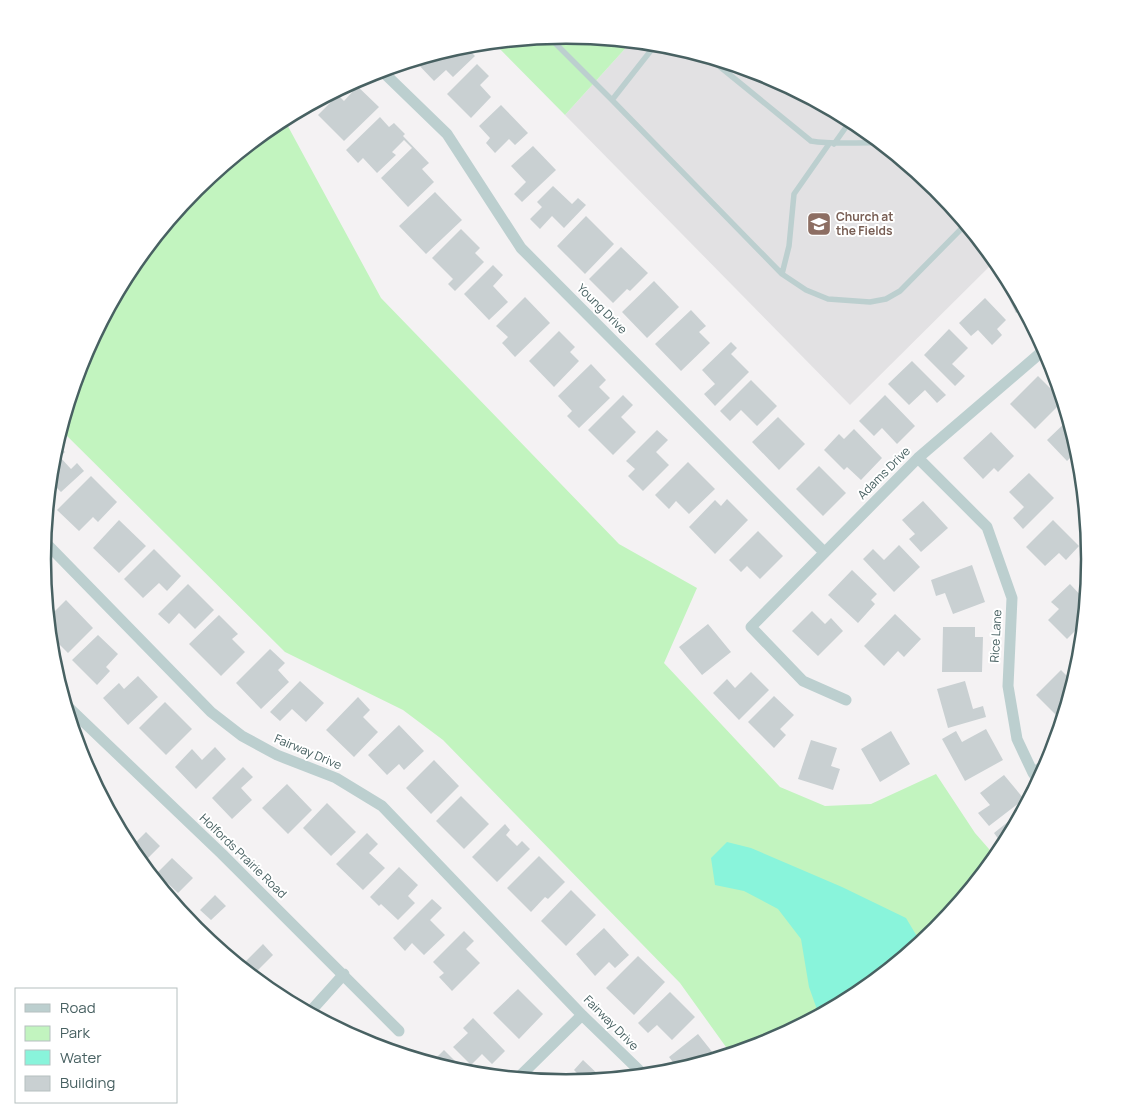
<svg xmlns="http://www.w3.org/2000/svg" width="1133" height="1118" viewBox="0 0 1133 1118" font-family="Manrope,sans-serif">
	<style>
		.education { fill: #e2e1e3 }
		.green { fill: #c2f4bf }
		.water { fill: #89f4db }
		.building { fill: #c9d0d2 }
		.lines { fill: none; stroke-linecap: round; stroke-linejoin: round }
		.lane { stroke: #bccfcf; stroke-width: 5.5 }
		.street { stroke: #bccfcf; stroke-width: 11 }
		.labels { text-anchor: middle; stroke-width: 4; stroke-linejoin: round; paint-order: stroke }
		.education-label { font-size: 12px; font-weight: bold; fill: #785e54; stroke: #fff; text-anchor: start }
		.street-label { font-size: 12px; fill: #486162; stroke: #fff }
		.rim { fill: none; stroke: #486162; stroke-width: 2.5 }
	</style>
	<rect width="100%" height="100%" fill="#f4f2f3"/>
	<path class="education" d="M632,41L669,45L767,75L858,123L937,189L996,260L850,405L565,115Z"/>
	<path class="green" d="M567,35L632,41L565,115L493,42Z
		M284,119L381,298L619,544L697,588L664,663L780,787L825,806L871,804L936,774L975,833L996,857L937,930L857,995L767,1043L731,1054L680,983L443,740L403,710L285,652L61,430L83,358L131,268L196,188L276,123Z"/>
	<path class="water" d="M727,842L751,848L842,887L906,918L921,943L857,995L819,1015L809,987L801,939L778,909L744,891L715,885L711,858Z"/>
	<path class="building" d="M466,47L475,56L453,77L446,70L434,81L415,61L456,48L460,52Z
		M477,64L489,76L480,85L491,97L471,118L447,94Z
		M353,82L379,107L344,141L318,115L338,95L344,101L354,90L348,84Z
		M501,105L528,133L515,145L509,139L495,153L486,143L490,138L479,126Z
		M380,117L389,127L394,123L405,134L403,136L429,163L422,169L434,182L408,207L381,178L412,148L404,140L392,152L396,155L377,173L363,158L358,163L346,150Z
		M533,146L556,170L522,202L514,194L526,182L511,166Z
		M553,186L572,204L578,198L586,205L564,228L552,216L540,229L530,219L542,207L537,202Z
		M435,192L462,220L426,254L399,226Z
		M586,216L614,244L585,274L557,246Z
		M461,229L480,248L475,253L484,262L455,291L448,284L453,279L432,258Z
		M621,247L648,273L630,291L627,289L613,303L589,279Z
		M493,265L503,275L493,286L508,302L489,320L464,294Z
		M1004,271L1024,309L1016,313L997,275Z
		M654,281L679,307L647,338L622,312Z
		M525,297L550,323L515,357L502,343L508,337L496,326Z
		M985,298L1006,320L997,329L1002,335L992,345L978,330L971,336L959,323Z
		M691,310L706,326L699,332L710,343L681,371L655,344Z
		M949,329L968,348L952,364L965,376L955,386L924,355Z
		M559,331L575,347L570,352L579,361L554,387L529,361Z
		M731,342L737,348L731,354L749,372L715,406L704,394L715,384L702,370Z
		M912,361L946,395L937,403L925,390L909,405L888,384Z
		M591,364L606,380L599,387L610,398L579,428L567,416L572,411L558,396Z
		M1038,376L1063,401L1035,429L1010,404Z
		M751,380L777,406L757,426L741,410L730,421L720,411Z
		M623,395L633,405L621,417L636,432L613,455L588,430Z
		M885,395L915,426L897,444L882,428L874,436L859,421Z
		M778,417L805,444L779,470L752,442Z
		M1069,419L1080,457L1081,466L1072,456L1067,461L1047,440Z
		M854,429L882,458L861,480L847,467L844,470L824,450L839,434L844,439Z
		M657,430L668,440L656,452L669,465L643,491L628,476L635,469L626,461Z
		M991,432L1014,456L998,472L994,468L983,479L963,458Z
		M57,444L65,452L60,457L71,469L77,463L84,471L61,492L54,485L49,490L53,456Z
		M688,462L715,489L689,514L676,501L669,509L655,495Z
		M819,466L846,493L823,516L796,489Z
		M1029,473L1054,498L1023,529L1013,518L1024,507L1009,492Z
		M91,476L117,502L98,522L93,517L79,531L57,510Z
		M727,499L748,520L715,554L689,527L715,500L721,506Z
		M923,501L948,528L921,552L909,539L915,534L902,520Z
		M119,520L146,546L119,573L93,548Z
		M1053,520L1079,546L1066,560L1059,553L1045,566L1026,547Z
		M758,531L783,556L760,579L747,566L741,572L729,560Z
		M899,545L920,567L894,592L863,559L873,549L884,560Z
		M154,549L181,576L167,591L159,583L143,598L124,579Z
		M972,565L985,602L953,614L945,593L936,596L931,580Z
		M852,570L877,594L871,600L875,604L858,623L828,595Z
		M188,584L214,610L195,629L179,613L169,624L158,614Z
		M1070,584L1086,601L1084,622L1067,639L1048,620L1059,609L1051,602Z
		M66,600L93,628L68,653L58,643L51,649L48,618Z
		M812,611L825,624L831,618L843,631L818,656L792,631Z
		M895,614L921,639L904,657L898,651L884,666L864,646Z
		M219,615L238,634L232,639L245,652L221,676L189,644Z
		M708,624L731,652L702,675L679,647Z
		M943,627H975V637H983L982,672H942Z
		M98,635L118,654L106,667L110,671L97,685L72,660Z
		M270,649L285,663L278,670L289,682L261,709L236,683Z
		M1061,670L1074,683L1062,721L1036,695Z
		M751,672L769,690L739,720L713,693L727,679L735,688Z
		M138,676L158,697L128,725L103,698L119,683L124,689Z
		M300,681L324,703L306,722L292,709L280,721L270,712Z
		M965,681L973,709L983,706L986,717L948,728L937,689Z
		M774,696L794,715L780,729L786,735L774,748L748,722Z
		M358,697L370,710L363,717L378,732L354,757L326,730Z
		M165,702L192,729L166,755L139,728Z
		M399,725L424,751L404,770L399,764L387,775L368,755Z
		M986,729L1003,760L965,781L942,739L956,731L962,742Z
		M891,731L910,764L880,782L861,749Z
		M811,740L837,748L831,766L840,769L833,790L798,779Z
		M215,747L226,759L196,789L175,767L192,749L202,760Z
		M434,760L459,786L431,814L406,788Z
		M243,767L253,777L241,788L252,800L232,819L212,798Z
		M1004,775L1024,799L989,826L978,813L990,805L980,793Z
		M287,784L312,810L288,834L262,808Z
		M461,796L489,824L464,849L436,821Z
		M327,803L356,832L331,856L303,828Z
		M1024,809L1004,847L994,833Z
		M505,824L510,830L506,835L517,846L522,841L530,849L497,882L472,857Z
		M146,832L160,846L146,860L132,846Z
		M367,833L378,844L369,853L385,868L363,890L336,864Z
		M539,856L565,882L548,899L545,897L531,912L507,888Z
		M172,858L193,878L178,893L157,873Z
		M399,867L418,885L408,896L415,903L398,920L381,904L379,906L370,897Z
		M571,890L596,915L566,946L541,921Z
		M215,895L226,906L211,920L200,910Z
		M432,899L442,908L430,920L445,935L424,955L412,943L405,951L393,938Z
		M604,928L629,955L615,968L609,962L595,976L576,954Z
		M464,931L474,941L466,949L480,963L452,991L439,977L444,973L433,962Z
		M263,944L273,955L253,975L243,964Z
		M638,956L665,982L634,1015L606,988Z
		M518,989L543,1014L519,1039L493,1013Z
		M670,992L695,1017L672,1040L657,1025L648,1033L638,1023Z
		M473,1018L505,1051L492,1064L482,1054L471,1065L453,1047L468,1033L463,1028Z
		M698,1034L717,1058L679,1070L669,1057Z
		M444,1050L467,1073L431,1063Z
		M583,1060L603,1079L585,1081L574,1070Z"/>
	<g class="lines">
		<path class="lane" d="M549,37L612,100
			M656,44L612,100L782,274L806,290L828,299L870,302L886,299L900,291L966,224
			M708,57L811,141C835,145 858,142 882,143
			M834,144L851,120
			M782,274L789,246L794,194L829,144"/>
		<path class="street" d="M381,70L447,134L521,248L824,552
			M918,458L987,527L1012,598L1008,686L1017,739L1033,773L1039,781
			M44,541L211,712L242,736L277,755L336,778L382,806L582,1015L644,1075
			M846,700L803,681L751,627L918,458L1045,349
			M65,704L222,854L399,1031
			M1033,773L1049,762
			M309,1013L344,974
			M518,1078L582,1015"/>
	</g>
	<defs>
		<symbol id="school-square" viewBox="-11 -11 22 22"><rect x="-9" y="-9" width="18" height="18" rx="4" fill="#8d6e63" stroke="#fff"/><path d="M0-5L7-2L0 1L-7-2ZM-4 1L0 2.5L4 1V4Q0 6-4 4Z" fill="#fff"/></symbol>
	</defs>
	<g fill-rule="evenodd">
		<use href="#school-square" x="805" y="210" width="28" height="28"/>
	</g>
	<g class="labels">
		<g class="education-label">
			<text x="836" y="221">Church at<tspan x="836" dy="14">the Fields</tspan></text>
		</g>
		<g class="street-label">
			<text transform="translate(602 309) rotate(45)" y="4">Young Drive</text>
			<text transform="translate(884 473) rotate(-45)" y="4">Adams Drive</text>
			<text transform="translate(996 636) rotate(-87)" y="4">Rice Lane</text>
			<text transform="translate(308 752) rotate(23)" y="4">Fairway Drive</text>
			<text transform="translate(243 856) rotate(44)" y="4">Holfords Prairie Road</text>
			<text transform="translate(611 1023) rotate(45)" y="4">Fairway Drive</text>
		</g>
	</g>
	<path d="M0 0H1133V1118H0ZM51 559a515 515 0 1 1 1030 0a515 515 0 1 1-1030 0Z" fill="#fff" fill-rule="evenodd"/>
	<path class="rim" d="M51 559a515 515 0 1 1 1030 0a515 515 0 1 1-1030 0Z"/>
	<rect x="15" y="988" width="162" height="115" fill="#ffffff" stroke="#b6c0c0"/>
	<rect x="25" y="1004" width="25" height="8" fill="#bccfcf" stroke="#b6c0c0"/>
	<text x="60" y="1013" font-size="15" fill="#486162">Road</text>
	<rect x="25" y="1026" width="25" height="15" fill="#c2f4bf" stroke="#b6c0c0"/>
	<text x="60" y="1038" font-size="15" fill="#486162">Park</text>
	<rect x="25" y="1050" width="25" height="15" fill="#89f4db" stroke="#b6c0c0"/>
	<text x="60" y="1063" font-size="15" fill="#486162">Water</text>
	<rect x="25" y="1076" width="25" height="15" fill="#c9d0d2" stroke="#b6c0c0"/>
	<text x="60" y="1088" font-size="15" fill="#486162">Building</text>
</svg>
